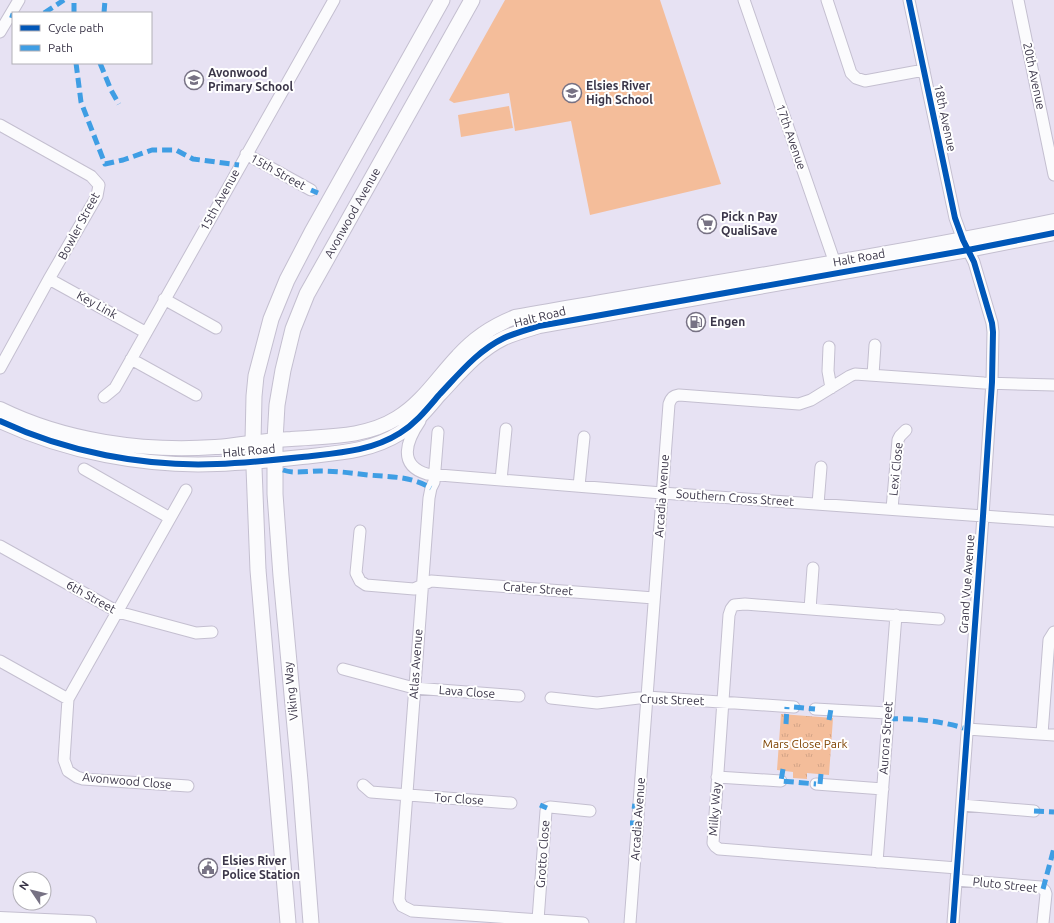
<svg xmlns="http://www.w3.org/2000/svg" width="1054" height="923" viewBox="0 0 1054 923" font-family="Ubuntu,sans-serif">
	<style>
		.grass { fill: url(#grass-tufts) }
		.pitch { fill: #f4bd9a }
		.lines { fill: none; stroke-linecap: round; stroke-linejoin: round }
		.minor-casing { stroke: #c4bfd0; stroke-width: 13 }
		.tertiary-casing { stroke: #c4bfd0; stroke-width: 16 }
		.secondary-casing { stroke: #c4bfd0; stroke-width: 17 }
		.minor { stroke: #fbfbfd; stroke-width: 11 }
		.tertiary { stroke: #fbfbfd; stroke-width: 14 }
		.secondary { stroke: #fbfbfd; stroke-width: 15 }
		.quiet { stroke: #3f9ee4; stroke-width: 5; stroke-dasharray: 10 5; stroke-linecap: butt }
		.cycleway-casing { stroke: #fff; stroke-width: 8 }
		.cycleway { stroke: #0057b8; stroke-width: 6 }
		.labels { text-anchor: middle; stroke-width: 4; stroke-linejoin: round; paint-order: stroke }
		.poi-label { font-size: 12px; font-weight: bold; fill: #3b3649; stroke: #fff; text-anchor: start }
		.street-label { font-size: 12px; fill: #3b3649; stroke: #fff }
		.park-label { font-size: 12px; fill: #7e4200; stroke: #fff }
	</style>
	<defs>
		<pattern id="grass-tufts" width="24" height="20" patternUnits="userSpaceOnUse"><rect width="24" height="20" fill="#f4bd9a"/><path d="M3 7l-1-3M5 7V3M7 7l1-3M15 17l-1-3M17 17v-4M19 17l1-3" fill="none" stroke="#d2a386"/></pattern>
	</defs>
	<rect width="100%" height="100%" fill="#e7e2f3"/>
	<path class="grass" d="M781,714L833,718L829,775L807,773V779L793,778V772L777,770Z"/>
	<path class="pitch" d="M505,0H660L721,184L590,215L571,121L515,131L509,93L454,103L449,100Z
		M509,106L513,128L461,137L458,115Z"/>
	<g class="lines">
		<defs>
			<path id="minor" d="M744,0L837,269
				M827,0L851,73L856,78L865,81L924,70
				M909,0L955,218L963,240L974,262L992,323L993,332L992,382L983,516L953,923
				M1018,0L1054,175
				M0,32L19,0
				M0,125L91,176L99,185L97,196L49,279L0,368
				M246,154L311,190
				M49,279L145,332
				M164,299L216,328
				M829,347L828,371L831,388
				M131,359L196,395
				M873,375L875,345
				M104,397L115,388L334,0
				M420,421C407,440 397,465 427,474L662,493L1054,521
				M438,432L434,482L431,488L429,498L399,900L402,906L412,911L583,923
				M84,469L170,518
				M501,480L506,429
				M579,486L584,437
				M186,490L68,699L64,760L68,771L77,777L83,779L188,786
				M818,504L821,467
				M892,509L898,440L900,436L906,430
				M360,531L356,573L360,581L366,585L414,589L431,581L654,598
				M0,546L118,612L196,633L212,632
				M810,609L813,568
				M939,619L745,604L734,605L731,609L729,615L713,843L715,846L719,849L957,868
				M0,661L68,699
				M343,669L414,688L519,696
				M551,698L597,703L647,697L794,707
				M815,709L888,713
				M967,729L1054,735
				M1042,734L1049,640L1054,632
				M717,777L781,781
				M816,784L883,789
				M363,785L371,792L511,803
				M962,805L1034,811
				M877,862L896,615
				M956,880L1041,887L1045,891L1046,894L1043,923
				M538,920L546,811L547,808L550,807L590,811
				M630,923L669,404C671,398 673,396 679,395L799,404L811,400L850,376L855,374L984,383L1054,385"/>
			<path id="tertiary" d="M0,409C65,441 143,452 215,447C224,447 233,445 242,444C258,442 275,440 291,439C326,436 365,438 397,418C422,403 438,377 458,356C474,338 492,326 515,317C695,285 875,258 1054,221
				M0,421C66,452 144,467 217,464C245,463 274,460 302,457C336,453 370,452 400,433C416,423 427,409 439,395C459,374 477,351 504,338C515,333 527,330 539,326L968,250L1054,233
				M0,919L89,923"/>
			<g id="secondary">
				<path d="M288,923L258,570L253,442L254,396L256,376L271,319L287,280L312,232L442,0"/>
				<path id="s1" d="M311,923L300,781L281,576L275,494V440L277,405L283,370L293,329L307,294L472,0"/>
			</g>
		</defs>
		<use href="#minor" class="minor-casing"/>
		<use href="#tertiary" class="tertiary-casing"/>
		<use href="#secondary" class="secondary-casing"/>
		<use href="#minor" class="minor"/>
		<use href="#tertiary" class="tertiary"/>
		<use href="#secondary" class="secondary"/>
		<path class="quiet" d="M44,13L64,0
			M74,13V0
			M104,13L105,0
			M10,15L13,16
			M76,63L81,102L105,164L123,160L152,150H176L193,159L239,165
			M100,63L111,90L119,104
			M311,190L318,193
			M283,470C294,474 308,471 320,471C336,471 352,473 368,475C391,477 410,476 431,488
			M794,707L815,709
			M888,719C914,718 942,721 967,729
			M829,720L831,709
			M786,724L787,707
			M783,769L781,781L816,784
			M820,784L821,774
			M540,805L547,808
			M632,806L639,807
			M1034,811L1054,812
			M630,823H638
			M1043,889L1054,848"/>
		<defs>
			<path id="cycleway" d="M909,0L955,218L963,240L974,262L992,323L993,332L992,382L983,516L953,923
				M0,421C66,452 144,467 217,464C245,463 274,460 302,457C336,453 370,452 400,433C416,423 427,409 439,395C459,374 477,351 504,338C515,333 527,330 539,326L968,250L1054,233"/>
		</defs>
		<use href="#cycleway" class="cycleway-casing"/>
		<use href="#cycleway" class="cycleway"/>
	</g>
	<defs>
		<symbol id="school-ring" viewBox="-11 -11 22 22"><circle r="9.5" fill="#fff" stroke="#777284" stroke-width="1.5"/><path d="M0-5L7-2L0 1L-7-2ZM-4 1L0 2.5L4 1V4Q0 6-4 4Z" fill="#777284"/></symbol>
		<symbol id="supermarket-ring" viewBox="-11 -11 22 22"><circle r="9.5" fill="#fff" stroke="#777284" stroke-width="1.5"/><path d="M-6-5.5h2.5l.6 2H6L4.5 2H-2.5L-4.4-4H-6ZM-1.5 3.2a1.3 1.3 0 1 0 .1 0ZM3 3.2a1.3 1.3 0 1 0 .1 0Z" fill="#777284"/></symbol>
		<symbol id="fuel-ring" viewBox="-11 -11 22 22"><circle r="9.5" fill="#fff" stroke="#777284" stroke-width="1.5"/><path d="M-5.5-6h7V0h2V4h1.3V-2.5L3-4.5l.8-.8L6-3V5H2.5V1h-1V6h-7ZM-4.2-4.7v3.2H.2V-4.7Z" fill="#777284"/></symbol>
		<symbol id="civic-ring" viewBox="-11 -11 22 22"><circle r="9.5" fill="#fff" stroke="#777284" stroke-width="1.5"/><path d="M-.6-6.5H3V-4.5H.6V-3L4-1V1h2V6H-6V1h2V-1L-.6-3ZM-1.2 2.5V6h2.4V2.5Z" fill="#777284"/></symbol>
	</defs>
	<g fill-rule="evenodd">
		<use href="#school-ring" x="183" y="69" width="22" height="22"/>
		<use href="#school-ring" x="561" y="82" width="22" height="22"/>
		<use href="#supermarket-ring" x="696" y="213" width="22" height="22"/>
		<use href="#fuel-ring" x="685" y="311" width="22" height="22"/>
		<use href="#civic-ring" x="197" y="857" width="22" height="22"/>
	</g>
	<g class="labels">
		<g class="poi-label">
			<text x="208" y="77">Avonwood<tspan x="208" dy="14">Primary School</tspan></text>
			<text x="586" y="90">Elsies River<tspan x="586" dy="14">High School</tspan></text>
			<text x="721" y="221">Pick n Pay<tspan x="721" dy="14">QualiSave</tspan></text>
			<text x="710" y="326">Engen</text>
			<text x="222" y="865">Elsies River<tspan x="222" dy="14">Police Station</tspan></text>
		</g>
		<g class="street-label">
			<text transform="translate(1034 76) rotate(78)" y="4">20th Avenue</text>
			<text transform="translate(945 118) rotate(78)" y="4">18th Avenue</text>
			<text transform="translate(791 137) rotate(71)" y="4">17th Avenue</text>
			<text transform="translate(278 172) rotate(29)" y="4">15th Street</text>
			<text transform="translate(220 200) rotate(-61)" y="4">15th Avenue</text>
			<text dy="4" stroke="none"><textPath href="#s1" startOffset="728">Avonwood Avenue</textPath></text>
			<text transform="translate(79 226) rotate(-62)" y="4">Bowler Street</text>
			<text transform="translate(859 258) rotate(-10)" y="4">Halt Road</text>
			<text transform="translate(97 305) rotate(29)" y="4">Key Link</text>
			<text transform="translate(540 317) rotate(-14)" y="4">Halt Road</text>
			<text transform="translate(249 451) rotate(-5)" y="4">Halt Road</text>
			<text transform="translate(896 469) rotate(-84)" y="4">Lexi Close</text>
			<text transform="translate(662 496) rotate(-86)" y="4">Arcadia Avenue</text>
			<text transform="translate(735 498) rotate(4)" y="4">Southern Cross Street</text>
			<text transform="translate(967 584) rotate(-86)" y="4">Grand Vue Avenue</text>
			<text transform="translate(538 589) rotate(4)" y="4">Crater Street</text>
			<text transform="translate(91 597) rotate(29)" y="4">6th Street</text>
			<text transform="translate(416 664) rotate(-86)" y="4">Atlas Avenue</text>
			<text transform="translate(291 691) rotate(-96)" y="4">Viking Way</text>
			<text transform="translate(467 692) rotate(4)" y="4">Lava Close</text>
			<text transform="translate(672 700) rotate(2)" y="4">Crust Street</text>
			<text transform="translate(886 738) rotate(-86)" y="4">Aurora Street</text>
			<text transform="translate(127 781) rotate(5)" y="4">Avonwood Close</text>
			<text transform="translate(459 799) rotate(4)" y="4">Tor Close</text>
			<text transform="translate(715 809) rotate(-86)" y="4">Milky Way</text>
			<text transform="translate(638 819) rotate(-86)" y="4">Arcadia Avenue</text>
			<text transform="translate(543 854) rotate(-86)" y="4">Grotto Close</text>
			<text transform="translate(1005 885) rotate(6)" y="4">Pluto Street</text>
		</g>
		<g class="park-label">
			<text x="805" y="748">Mars Close Park</text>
		</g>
	</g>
	<rect x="12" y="12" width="140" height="52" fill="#ffffff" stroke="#b1afb6"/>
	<rect x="20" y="25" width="20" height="6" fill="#0057b8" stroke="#b1afb6"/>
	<text x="48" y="32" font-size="12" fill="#3b3649">Cycle path</text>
	<rect x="20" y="45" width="20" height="6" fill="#3f9ee4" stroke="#b1afb6"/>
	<text x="48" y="52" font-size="12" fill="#3b3649">Path</text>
	<g transform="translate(32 891) rotate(305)"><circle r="19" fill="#ffffff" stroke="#b1afb6"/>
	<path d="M0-3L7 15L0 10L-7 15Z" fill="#777284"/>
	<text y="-6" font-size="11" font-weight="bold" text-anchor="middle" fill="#3b3649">N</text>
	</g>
</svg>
